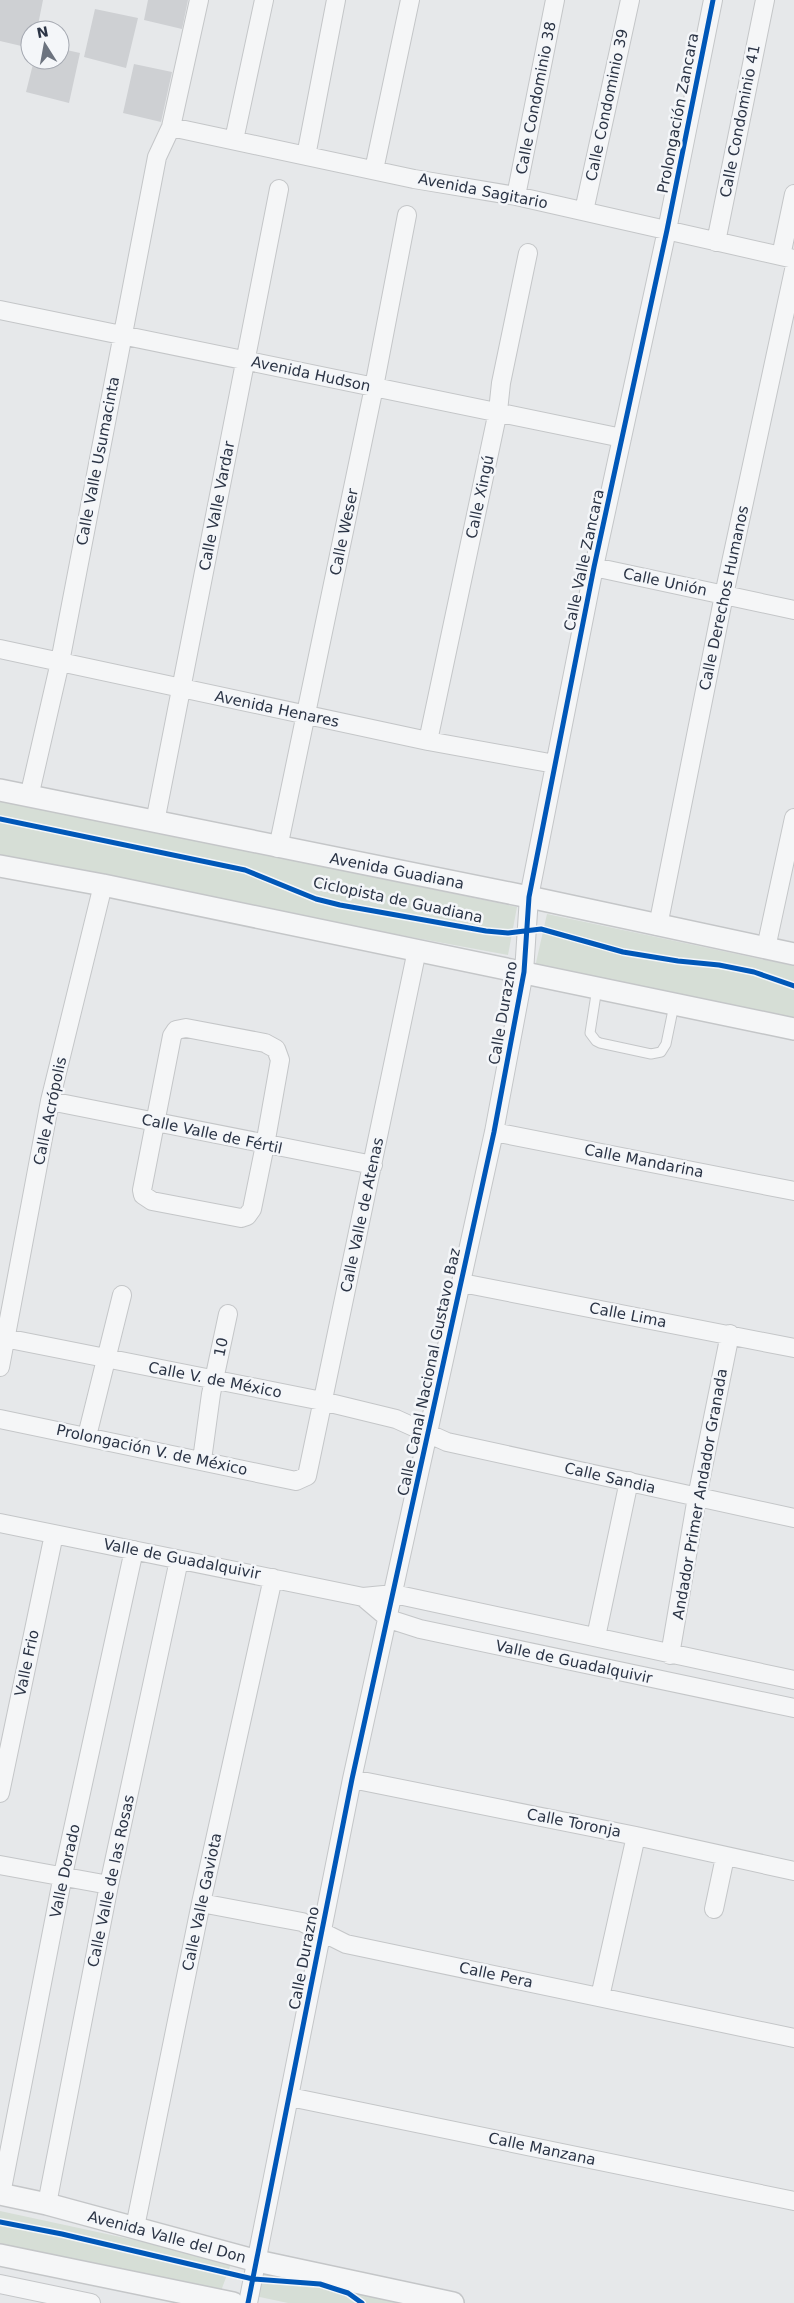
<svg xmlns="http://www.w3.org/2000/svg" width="794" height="2303" viewBox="0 0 794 2303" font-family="'DejaVu Sans',sans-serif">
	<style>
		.green { fill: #d6ded6 }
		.building { fill: #ced0d3 }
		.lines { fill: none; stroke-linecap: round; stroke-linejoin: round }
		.service-casing { stroke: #c4c6c8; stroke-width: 11 }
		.minor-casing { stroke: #c4c6c8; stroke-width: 20 }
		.tertiary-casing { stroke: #c4c6c8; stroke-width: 24 }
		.service { stroke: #f5f6f7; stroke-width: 9 }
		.minor { stroke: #f5f6f7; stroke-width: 18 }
		.tertiary { stroke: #f5f6f7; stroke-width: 21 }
		.cycleway-casing { stroke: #f4f6f9; stroke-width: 8 }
		.cycleway { stroke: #0057b8; stroke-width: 5 }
		.labels { text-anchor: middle; stroke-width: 5; stroke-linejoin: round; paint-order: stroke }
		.street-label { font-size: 15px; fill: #2b3445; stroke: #f4f6f9 }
	</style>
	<rect width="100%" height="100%" fill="#e6e8ea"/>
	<path class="green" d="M0,800L517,907L508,955L0,861Z
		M547,914L794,966V1021L535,967Z
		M0,2211L232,2261L221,2291L0,2245Z
		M263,2264L443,2303H288L255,2296Z"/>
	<path class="building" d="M0,0H43L37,30H30V48L0,41Z
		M148,0H188L182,29L144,20Z
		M95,9L138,18L126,68L84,57Z
		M62,49L80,53L69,103L26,92L34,60H60Z
		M134,64L172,72L161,122L123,113Z"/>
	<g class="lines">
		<defs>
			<path id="service" d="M597,988L590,1033L596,1041L600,1043L651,1054L661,1052L666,1044L674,1005"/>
			<path id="minor" d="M171,127L414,179L516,196L794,259
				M234,140L264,0
				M306,156L336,0
				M374,170L410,0
				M516,196L555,0
				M584,211L630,0
				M716,242L765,0
				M781,256L794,194
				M0,310L622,438
				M594,567L794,610
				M0,649L428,741L555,764
				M428,741L498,411L501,383L528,253
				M29,797L60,662L157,157L171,127L199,0
				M155,822L279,189
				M278,848L374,387L407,215
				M658,926L724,595L794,270
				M766,948L794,818
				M186,1028L265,1043L276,1049L280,1060L265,1145L252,1209L247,1216L241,1218L152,1201L143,1195L142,1190L172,1036L176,1030Z
				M50,1101L373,1165
				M494,1132L794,1191
				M462,1283L794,1348
				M0,1337L322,1401L396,1419L447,1442L794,1518
				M0,1367L50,1101L103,885
				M0,1419L296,1481L307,1476L417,950
				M87,1436L122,1295
				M202,1460L211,1394L228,1314
				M0,1523L363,1597L394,1594L794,1680
				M363,1597L389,1619L420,1629L794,1708
				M596,1637L629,1481
				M670,1655L697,1497L730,1334
				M352,1779L636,1836L794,1871
				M0,1793L54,1534
				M0,1865L109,1885
				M201,1903L302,1922L346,1944L794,2038
				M714,1909L725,1857
				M600,1997L636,1836
				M290,2097L794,2201
				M1,2194L63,1875L134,1550
				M47,2204L109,1885L179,1560
				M135,2227L201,1903L273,1578
				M0,2284L91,2303
				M248,2303L352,1779L494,1132L524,972L529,897L594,567L667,230L713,0"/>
			<path id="tertiary" d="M0,790L529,897L794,954
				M0,866L103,885L794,1029
				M0,2194L47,2204L257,2261L453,2303
				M0,2255L233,2303"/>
		</defs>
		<use href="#service" class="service-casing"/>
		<use href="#minor" class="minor-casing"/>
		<use href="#tertiary" class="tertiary-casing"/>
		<use href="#service" class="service"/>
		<use href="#minor" class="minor"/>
		<use href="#tertiary" class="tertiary"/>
		<defs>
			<path id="cycleway" d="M0,819L245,870L316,899L340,905L486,931L508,933L541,929L623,952L678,961L719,965L754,972L794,986
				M0,2222L62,2234L253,2279L320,2284L348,2293L362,2303
				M248,2303L352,1779L494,1132L524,972L529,897L594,567L667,230L713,0"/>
		</defs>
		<use href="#cycleway" class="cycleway-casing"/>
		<use href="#cycleway" class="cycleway"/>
	</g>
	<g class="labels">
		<g class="street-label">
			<text transform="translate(536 98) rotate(-79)" y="5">Calle Condominio 38</text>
			<text transform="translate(607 105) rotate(-78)" y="5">Calle Condominio 39</text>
			<text transform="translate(678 113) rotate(-79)" y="5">Prolongación Zancara</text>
			<text transform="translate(740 121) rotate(-79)" y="5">Calle Condominio 41</text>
			<text transform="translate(483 191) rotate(11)" y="5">Avenida Sagitario</text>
			<text transform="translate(311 374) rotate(12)" y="5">Avenida Hudson</text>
			<text transform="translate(98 461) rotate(-79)" y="5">Calle Valle Usumacinta</text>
			<text transform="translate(480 497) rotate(-78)" y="5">Calle Xingú</text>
			<text transform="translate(217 506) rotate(-79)" y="5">Calle Valle Vardar</text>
			<text transform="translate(344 532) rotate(-78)" y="5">Calle Weser</text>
			<text transform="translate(584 560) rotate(-78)" y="5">Calle Valle Zancara</text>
			<text transform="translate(665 582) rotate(12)" y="5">Calle Unión</text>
			<text transform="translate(724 598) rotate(-78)" y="5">Calle Derechos Humanos</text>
			<text transform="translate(277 709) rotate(12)" y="5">Avenida Henares</text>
			<text transform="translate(397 871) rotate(11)" y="5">Avenida Guadiana</text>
			<text transform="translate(398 900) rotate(12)" y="5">Ciclopista de Guadiana</text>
			<text transform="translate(503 1013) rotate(-80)" y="5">Calle Durazno</text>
			<text transform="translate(50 1111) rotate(-78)" y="5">Calle Acrópolis</text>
			<text transform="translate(212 1134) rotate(12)" y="5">Calle Valle de Fértil</text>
			<text transform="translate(644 1161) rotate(11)" y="5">Calle Mandarina</text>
			<text transform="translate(362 1215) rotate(-78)" y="5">Calle Valle de Atenas</text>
			<text transform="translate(628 1315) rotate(11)" y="5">Calle Lima</text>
			<text transform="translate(221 1347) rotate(-78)" y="5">10</text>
			<text transform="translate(429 1372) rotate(-78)" y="5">Calle Canal Nacional Gustavo Baz</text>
			<text transform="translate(215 1380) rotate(11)" y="5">Calle V. de México</text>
			<text transform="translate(152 1450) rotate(12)" y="5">Prolongación V. de México</text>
			<text transform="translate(610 1478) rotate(13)" y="5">Calle Sandia</text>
			<text transform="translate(700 1494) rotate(-80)" y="5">Andador Primer Andador Granada</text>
			<text transform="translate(182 1559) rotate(11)" y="5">Valle de Guadalquivir</text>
			<text transform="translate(574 1662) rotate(12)" y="5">Valle de Guadalquivir</text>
			<text transform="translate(27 1663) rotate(-78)" y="5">Valle Frio</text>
			<text transform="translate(574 1823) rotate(11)" y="5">Calle Toronja</text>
			<text transform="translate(65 1871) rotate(-78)" y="5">Valle Dorado</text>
			<text transform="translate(111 1881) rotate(-78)" y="5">Calle Valle de las Rosas</text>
			<text transform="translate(202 1902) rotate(-78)" y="5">Calle Valle Gaviota</text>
			<text transform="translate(304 1958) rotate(-79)" y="5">Calle Durazno</text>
			<text transform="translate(496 1975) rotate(12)" y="5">Calle Pera</text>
			<text transform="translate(542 2149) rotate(12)" y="5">Calle Manzana</text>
			<text transform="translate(167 2237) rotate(15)" y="5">Avenida Valle del Don</text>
		</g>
	</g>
	<g transform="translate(45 45) rotate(349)"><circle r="24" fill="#f4f6f9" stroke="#a4a8b1"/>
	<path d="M0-4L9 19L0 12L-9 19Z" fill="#6c737f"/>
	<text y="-8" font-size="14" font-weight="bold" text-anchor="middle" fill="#2b3445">N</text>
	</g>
</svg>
